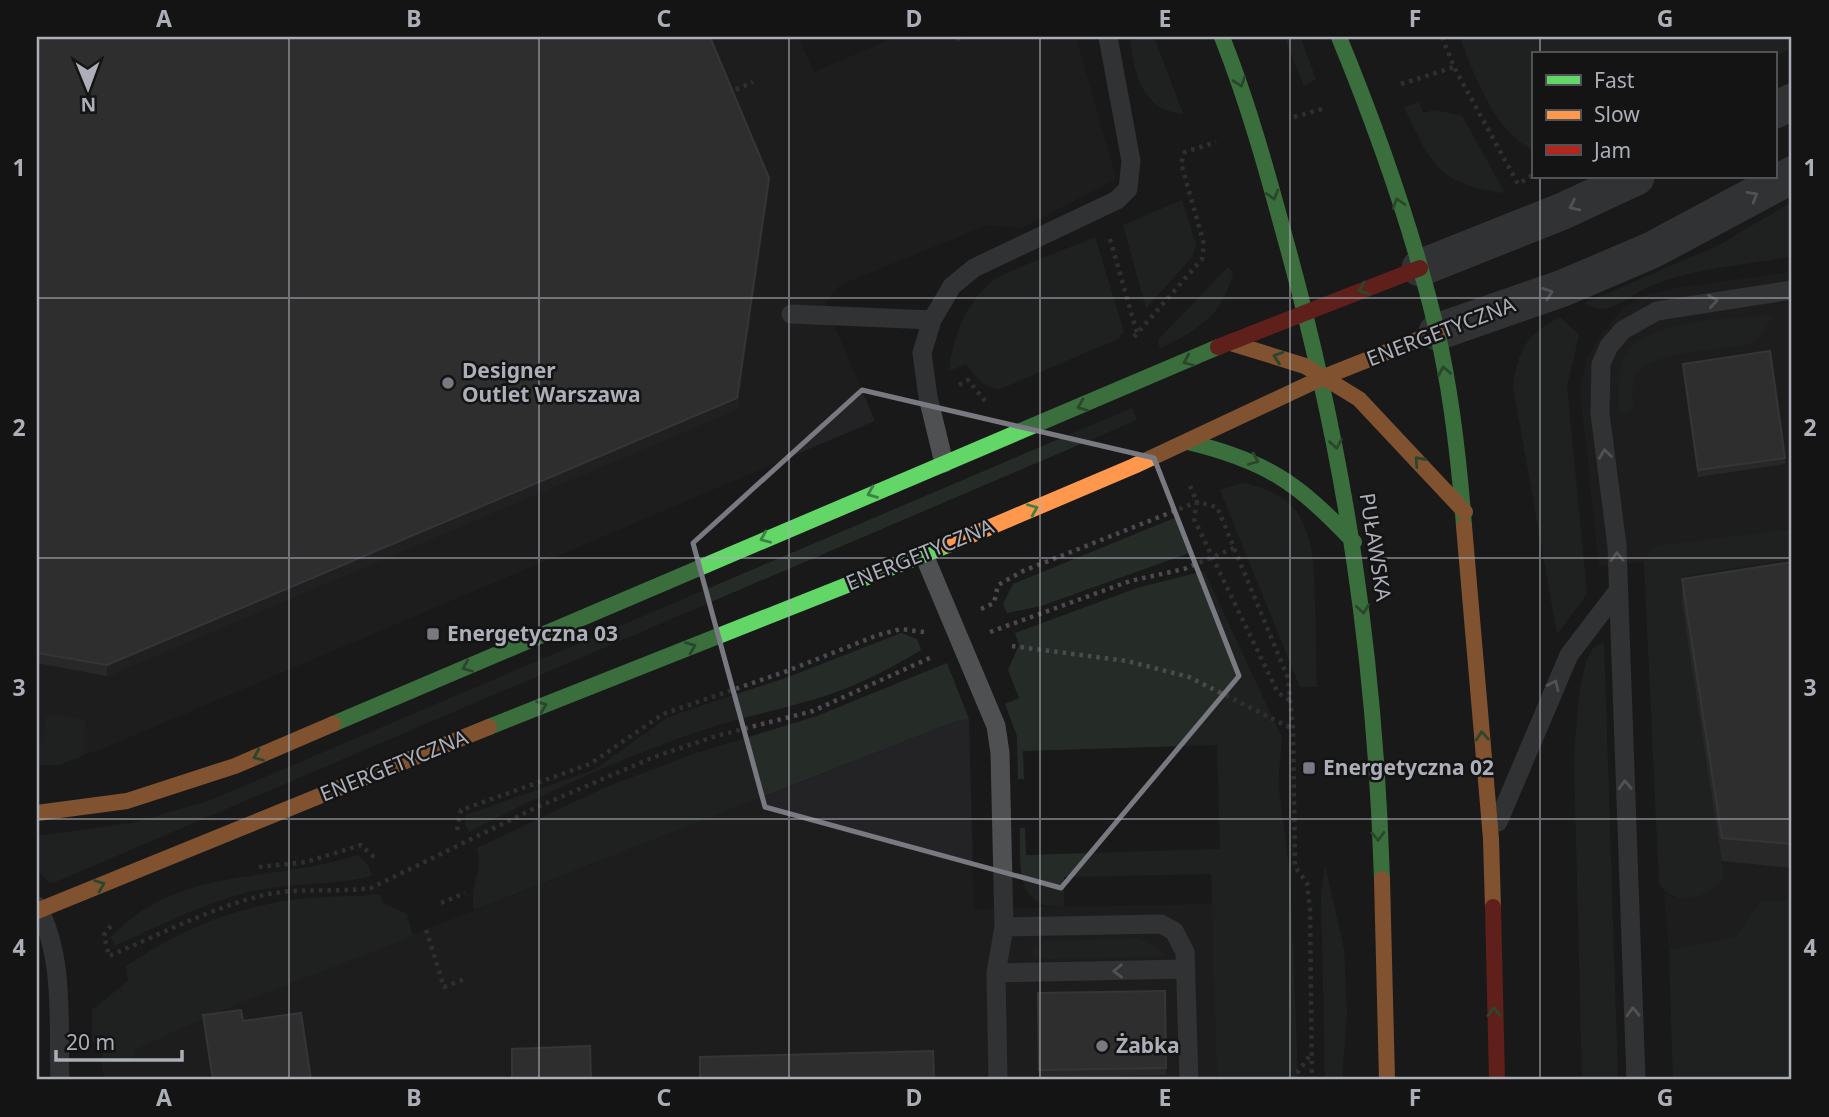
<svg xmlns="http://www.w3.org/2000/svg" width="1829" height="1117" viewBox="0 0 1829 1117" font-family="'Noto Sans',sans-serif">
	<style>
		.built { fill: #232325 }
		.green { fill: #252c28 }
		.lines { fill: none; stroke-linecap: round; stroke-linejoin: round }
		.path { stroke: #4b4b4f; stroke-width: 4.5; stroke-dasharray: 3.5 5; stroke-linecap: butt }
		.lane { stroke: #4f5052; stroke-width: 19 }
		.street { stroke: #4f5052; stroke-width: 37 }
		.fast { stroke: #63d668; stroke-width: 16 }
		.slow { stroke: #ff974d; stroke-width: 16 }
		.jam { stroke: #b3261e; stroke-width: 16 }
		.wall { fill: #3b3b3d }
		.shaded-wall { fill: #28282a }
		.building { fill: #47474a; stroke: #57575c; stroke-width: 2 }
		.oneway { stroke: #3f7f43 }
		.oneway2 { stroke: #95969e }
		.marked { fill: none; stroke: #797a81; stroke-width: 5; stroke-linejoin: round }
		.grid { fill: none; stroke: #acaeb8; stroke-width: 2; stroke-opacity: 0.55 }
		.poi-dot { fill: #797a81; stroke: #141415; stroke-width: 2.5 }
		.labels { text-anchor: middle; stroke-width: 5; stroke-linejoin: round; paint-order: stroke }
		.street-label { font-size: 21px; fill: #acaeb8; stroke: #141415 }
		.poi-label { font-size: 21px; font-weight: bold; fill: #acaeb8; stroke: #141415; text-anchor: start }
		.neatline { fill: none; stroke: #acaeb8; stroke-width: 2.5 }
		.grid-label { font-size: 23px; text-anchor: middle; font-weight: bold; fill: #acaeb8 }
	</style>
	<rect width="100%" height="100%" fill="#19191a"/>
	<path class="built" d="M37,37H798L814,72L896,37H1076L1116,179L1022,228L987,225L840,285L825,304L875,421L111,745L59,765H37Z
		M1792,272V529L1655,546L1644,562L1599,566L1580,389L1587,358L1603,333L1623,308L1644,296L1676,288Z
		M1792,559V901L1761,902L1736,937L1669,950L1664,893L1673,897L1724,876L1682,576Z
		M969,719L974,909L1212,904L1217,1080H104L102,1064L133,1062L136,1049L239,1003L956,721Z"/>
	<path class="green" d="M1130,37H1154L1183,114C1142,110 1133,72 1130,37Z
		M1284,37H1300L1316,79L1304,86Z
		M1460,37H1792V48L1775,56L1533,54V150C1494,130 1474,76 1460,37Z
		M1419,102L1423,113L1435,110L1462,116L1505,193C1438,185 1431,163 1404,107Z
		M1182,200L1196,245L1192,257L1146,308L1123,225Z
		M1792,202V256C1745,266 1698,267 1653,285C1628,294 1609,320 1585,303L1719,245Z
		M1095,237L1124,332L1118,339L1000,389C983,388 976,376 966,364L949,371C953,338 964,307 990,283C1004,271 1074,247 1095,237Z
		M1228,267L1233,273C1221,319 1198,328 1160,349L1158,340Z
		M1773,315L1760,337L1748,345C1721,349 1649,351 1635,376C1631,384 1633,399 1633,408L1627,413L1618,409C1620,395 1618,374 1623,361C1639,318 1735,319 1773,315Z
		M1560,317L1579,335L1567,386L1587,594L1557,634L1513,386C1519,347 1526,336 1560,317Z
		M1132,408L1137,420L53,883L48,882L37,869V836L133,823L211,800Z
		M1242,483C1313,495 1314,547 1315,606C1316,633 1316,660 1317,687H1300L1220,490Z
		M1177,517L1192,552L1041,606L1007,613L1003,604L1013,584Z
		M1792,529V559L1682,576L1724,876C1711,898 1672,909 1659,883L1644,562L1654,546Z
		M1204,571L1282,738L1278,784L1290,874L1298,1080H1217L1211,874L1064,877V907C1013,908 1021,867 1020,828H1025L1026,855L1220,849L1217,745L1023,751L1024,779H1018L1017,736L1005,704L1019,698L1008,670L1019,645L1015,633L1137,588Z
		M901,633L917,639L921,650C891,668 859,685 825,696C785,709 743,716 703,730C622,757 545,793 469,832L465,824L466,815L596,769L668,717L791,676Z
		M1604,642L1618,1080H1582L1574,757L1579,693L1586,661L1593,648Z
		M947,663L969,719L956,721L474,910C469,886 484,872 477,848L604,788L693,754L817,716Z
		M53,714L85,720L84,755L59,765H37V743L43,744L46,718Z
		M357,855L368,864L372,876C332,886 290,882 249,892C202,903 158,927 114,946L111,937C181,864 271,884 357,855Z
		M1325,865L1344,949L1347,1013L1342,1080H1325L1321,894Z
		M380,894L383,903L407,914L413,936L239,1003L136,1049L133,1062L102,1064L101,1048L92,1040V1010L128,981L126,966C178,931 237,906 299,899C326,896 353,897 380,894Z
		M1761,901H1792V1080H1673L1669,950L1736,937Z
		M1138,939L1153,945L1165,956L1049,959L1035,957L1029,951L1046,941Z"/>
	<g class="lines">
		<path class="path" d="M958,37L959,41
			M1442,37L1454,67L1518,184L1533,175
			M1401,84L1454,67
			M728,93L753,82
			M1294,117L1326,108
			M1110,239L1137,333
			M1134,337L1202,259L1204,244L1181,163L1185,152L1216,142
			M959,385L968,380L985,401
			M1190,486L1197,502L1194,519L1278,693L1291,701
			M981,609L994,603L998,585L1023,571L1197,502L1217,507L1288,678L1293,729L1295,867L1307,883L1310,909L1312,1080
			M990,632L1130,581L1184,569L1234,548
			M1012,646L1127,661L1189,677L1293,729
			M457,830L461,810L590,764L663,714L787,671L878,635L901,629L924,632
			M259,867L306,862L361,845L376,859
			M441,903L465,893
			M111,926L104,935L109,956C159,935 210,908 264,895C299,887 335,893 371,888L535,808L654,757L716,736L813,711L934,656
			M426,930L444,987L467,978
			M1292,1080L1310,1055"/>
		<path class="lane" d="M791,314L932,320
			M944,463L928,397L922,353L932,320L952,286L974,268L1117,200L1128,189L1131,161L1108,37
			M924,555L996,726L1000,753L1004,927L996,973L998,1080
			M1498,822L1569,655L1617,592
			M37,906C65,956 58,1024 60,1080
			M1004,927L1161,924L1174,931L1185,952L1189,1080
			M996,973L1186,969
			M1636,1080L1617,546L1600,413L1601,364L1609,346L1623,330L1657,311L1792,290"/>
		<path class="street" d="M1775,110L1792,102
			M1420,268L1563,211L1636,177
			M1437,332L1563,288L1652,250L1792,175"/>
		<path class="fast" d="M1222,37C1249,105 1268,175 1287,245C1346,460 1375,656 1382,879
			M1339,37C1378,132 1413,231 1437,331C1452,395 1459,460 1464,526
			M1188,442C1267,461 1298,483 1354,542
			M333,724L1218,347
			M489,727L948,545"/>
		<path class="slow" d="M1231,343L1305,366L1359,399L1465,512
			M1464,526L1491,839L1493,907
			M948,545L1134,466L1324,377L1437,332
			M37,813L127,801L235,766L333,724
			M1382,879L1387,1080
			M37,911L489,727"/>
		<path class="jam" d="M1218,347L1420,268
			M1493,907L1497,1080"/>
	</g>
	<path class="wall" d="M37,37L769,189L737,409L107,676L37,663Z
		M1683,364L1785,458V464L1698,477L1683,371Z
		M1792,562V868L1722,861L1682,602V579Z
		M1165,991L1166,1075L1039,1077L1038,993Z
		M203,1015L311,1080H212Z"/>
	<path class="shaded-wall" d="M769,178V189L737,409L107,676V665Z"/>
	<path class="building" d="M37,37H710L769,178L737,398L107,665L37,653Z
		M1770,351L1785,458L1698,470L1683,364Z
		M1792,562V844L1722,838L1682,579Z
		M1165,991L1166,1068L1039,1070L1038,993Z
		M241,1010L243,1021L301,1013L311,1080H213L203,1015Z
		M590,1046L591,1080H512V1049Z
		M933,1051L934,1080H700V1057Z"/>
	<defs><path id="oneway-chevron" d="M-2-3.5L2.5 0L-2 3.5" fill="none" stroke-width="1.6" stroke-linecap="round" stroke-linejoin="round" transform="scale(1.75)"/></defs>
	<g class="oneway">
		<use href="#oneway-chevron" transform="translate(1240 82) rotate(70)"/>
		<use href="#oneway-chevron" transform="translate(1273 195) rotate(74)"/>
		<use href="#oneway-chevron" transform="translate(1398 203) rotate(-108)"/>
		<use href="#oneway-chevron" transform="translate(1363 289) rotate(160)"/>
		<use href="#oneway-chevron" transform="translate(1278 357) rotate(-162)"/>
		<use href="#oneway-chevron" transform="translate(1188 361) rotate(157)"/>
		<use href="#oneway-chevron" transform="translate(1444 371) rotate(-100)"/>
		<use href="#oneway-chevron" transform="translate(1082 406) rotate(158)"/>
		<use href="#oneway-chevron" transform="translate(1336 444) rotate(80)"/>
		<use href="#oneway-chevron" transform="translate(1254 460) rotate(23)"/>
		<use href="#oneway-chevron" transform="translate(1419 461) rotate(-132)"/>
		<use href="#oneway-chevron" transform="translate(872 493) rotate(158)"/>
		<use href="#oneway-chevron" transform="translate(1033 509) rotate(-23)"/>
		<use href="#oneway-chevron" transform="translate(765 538) rotate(157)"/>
		<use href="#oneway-chevron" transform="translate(1363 609) rotate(82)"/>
		<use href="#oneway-chevron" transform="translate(691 647) rotate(-22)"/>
		<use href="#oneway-chevron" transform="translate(467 667) rotate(157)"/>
		<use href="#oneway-chevron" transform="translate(542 706) rotate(-22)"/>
		<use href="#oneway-chevron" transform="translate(1482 736) rotate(-94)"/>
		<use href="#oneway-chevron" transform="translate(258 756) rotate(157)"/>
		<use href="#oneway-chevron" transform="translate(1378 836) rotate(88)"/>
		<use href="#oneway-chevron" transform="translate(100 885) rotate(-22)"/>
		<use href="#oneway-chevron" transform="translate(1494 1012) rotate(-91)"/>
	</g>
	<g class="oneway2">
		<use href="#oneway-chevron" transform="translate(1753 196) rotate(-30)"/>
		<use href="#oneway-chevron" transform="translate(1574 206) rotate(154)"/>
		<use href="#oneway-chevron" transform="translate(1548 293) rotate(-20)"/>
		<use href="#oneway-chevron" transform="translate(1713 301) rotate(-8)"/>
		<use href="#oneway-chevron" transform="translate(1605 454) rotate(-98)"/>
		<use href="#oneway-chevron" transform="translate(1617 557) rotate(-92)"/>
		<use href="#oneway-chevron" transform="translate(1554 685) rotate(-65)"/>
		<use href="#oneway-chevron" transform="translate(1625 785) rotate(-92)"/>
		<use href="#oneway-chevron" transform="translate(1118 971) rotate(179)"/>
		<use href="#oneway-chevron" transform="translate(1633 1012) rotate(-92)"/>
	</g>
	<path d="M0 0H1829V1117H0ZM862,390L1154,458L1239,676L1061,888L765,807L693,543Z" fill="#19191a" fill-opacity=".55" fill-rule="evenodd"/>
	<path class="marked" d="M862,390L1154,458L1239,676L1061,888L765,807L693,543Z"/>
	<path class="grid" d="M289,37V1080M539,37V1080M789,37V1080M1040,37V1080M1290,37V1080M1540,37V54M1540,177V1080M37,298H1792M37,558H1792M37,819H1792"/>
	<g class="poi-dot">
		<circle cx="448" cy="383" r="7"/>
		<rect x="426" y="627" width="14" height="14" rx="3.5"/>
		<rect x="1302" y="761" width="14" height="14" rx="3.5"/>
		<circle cx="1102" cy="1046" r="7"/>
	</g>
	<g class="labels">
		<g class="street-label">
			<text transform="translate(1441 332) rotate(-21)" y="7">ENERGETYCZNA</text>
			<text transform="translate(1375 547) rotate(81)" y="7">PUŁAWSKA</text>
			<text transform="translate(920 555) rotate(-22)" y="7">ENERGETYCZNA</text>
			<text transform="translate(394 766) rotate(-22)" y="7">ENERGETYCZNA</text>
		</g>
		<g class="poi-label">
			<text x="462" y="378">Designer<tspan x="462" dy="24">Outlet Warszawa</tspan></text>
			<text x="447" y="641">Energetyczna 03</text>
			<text x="1323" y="775">Energetyczna 02</text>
			<text x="1116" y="1053">Żabka</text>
		</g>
	</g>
	<rect width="1829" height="1117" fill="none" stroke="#141415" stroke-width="77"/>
	<rect x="1532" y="52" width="245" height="126" fill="#141415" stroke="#515256" stroke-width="2"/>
	<rect x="1546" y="75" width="35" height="10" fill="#63d668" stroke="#515256" stroke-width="2"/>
	<text x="1594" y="88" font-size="21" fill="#acaeb8">Fast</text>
	<rect x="1546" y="110" width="35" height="10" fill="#ff974d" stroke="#515256" stroke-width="2"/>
	<text x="1594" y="122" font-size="21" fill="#acaeb8">Slow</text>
	<rect x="1546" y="145" width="35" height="10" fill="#b3261e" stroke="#515256" stroke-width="2"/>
	<text x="1594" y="158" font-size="21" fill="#acaeb8">Jam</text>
	<g transform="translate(88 88) rotate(179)" stroke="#141415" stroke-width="5" paint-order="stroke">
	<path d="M0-5L12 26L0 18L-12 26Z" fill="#acaeb8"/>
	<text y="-10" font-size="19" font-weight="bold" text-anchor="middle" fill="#acaeb8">N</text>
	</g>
	<path d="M56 1050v10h126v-10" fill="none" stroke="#acaeb8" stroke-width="3.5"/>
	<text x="66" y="1050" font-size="21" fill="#acaeb8" stroke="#141415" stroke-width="5" paint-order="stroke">20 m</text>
	<rect x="38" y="38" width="1752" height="1040" class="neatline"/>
	<g class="grid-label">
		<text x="164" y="27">A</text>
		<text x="414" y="27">B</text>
		<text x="664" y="27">C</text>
		<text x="914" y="27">D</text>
		<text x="1165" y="27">E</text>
		<text x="1415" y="27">F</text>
		<text x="1665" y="27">G</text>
		<text x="19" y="176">1</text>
		<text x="1810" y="176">1</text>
		<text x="19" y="436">2</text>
		<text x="1810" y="436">2</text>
		<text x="19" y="696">3</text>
		<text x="1810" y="696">3</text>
		<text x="19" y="956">4</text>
		<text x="1810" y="956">4</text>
		<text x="164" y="1106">A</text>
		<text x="414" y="1106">B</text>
		<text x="664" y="1106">C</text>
		<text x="914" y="1106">D</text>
		<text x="1165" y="1106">E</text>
		<text x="1415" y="1106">F</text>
		<text x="1665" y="1106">G</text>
	</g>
</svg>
